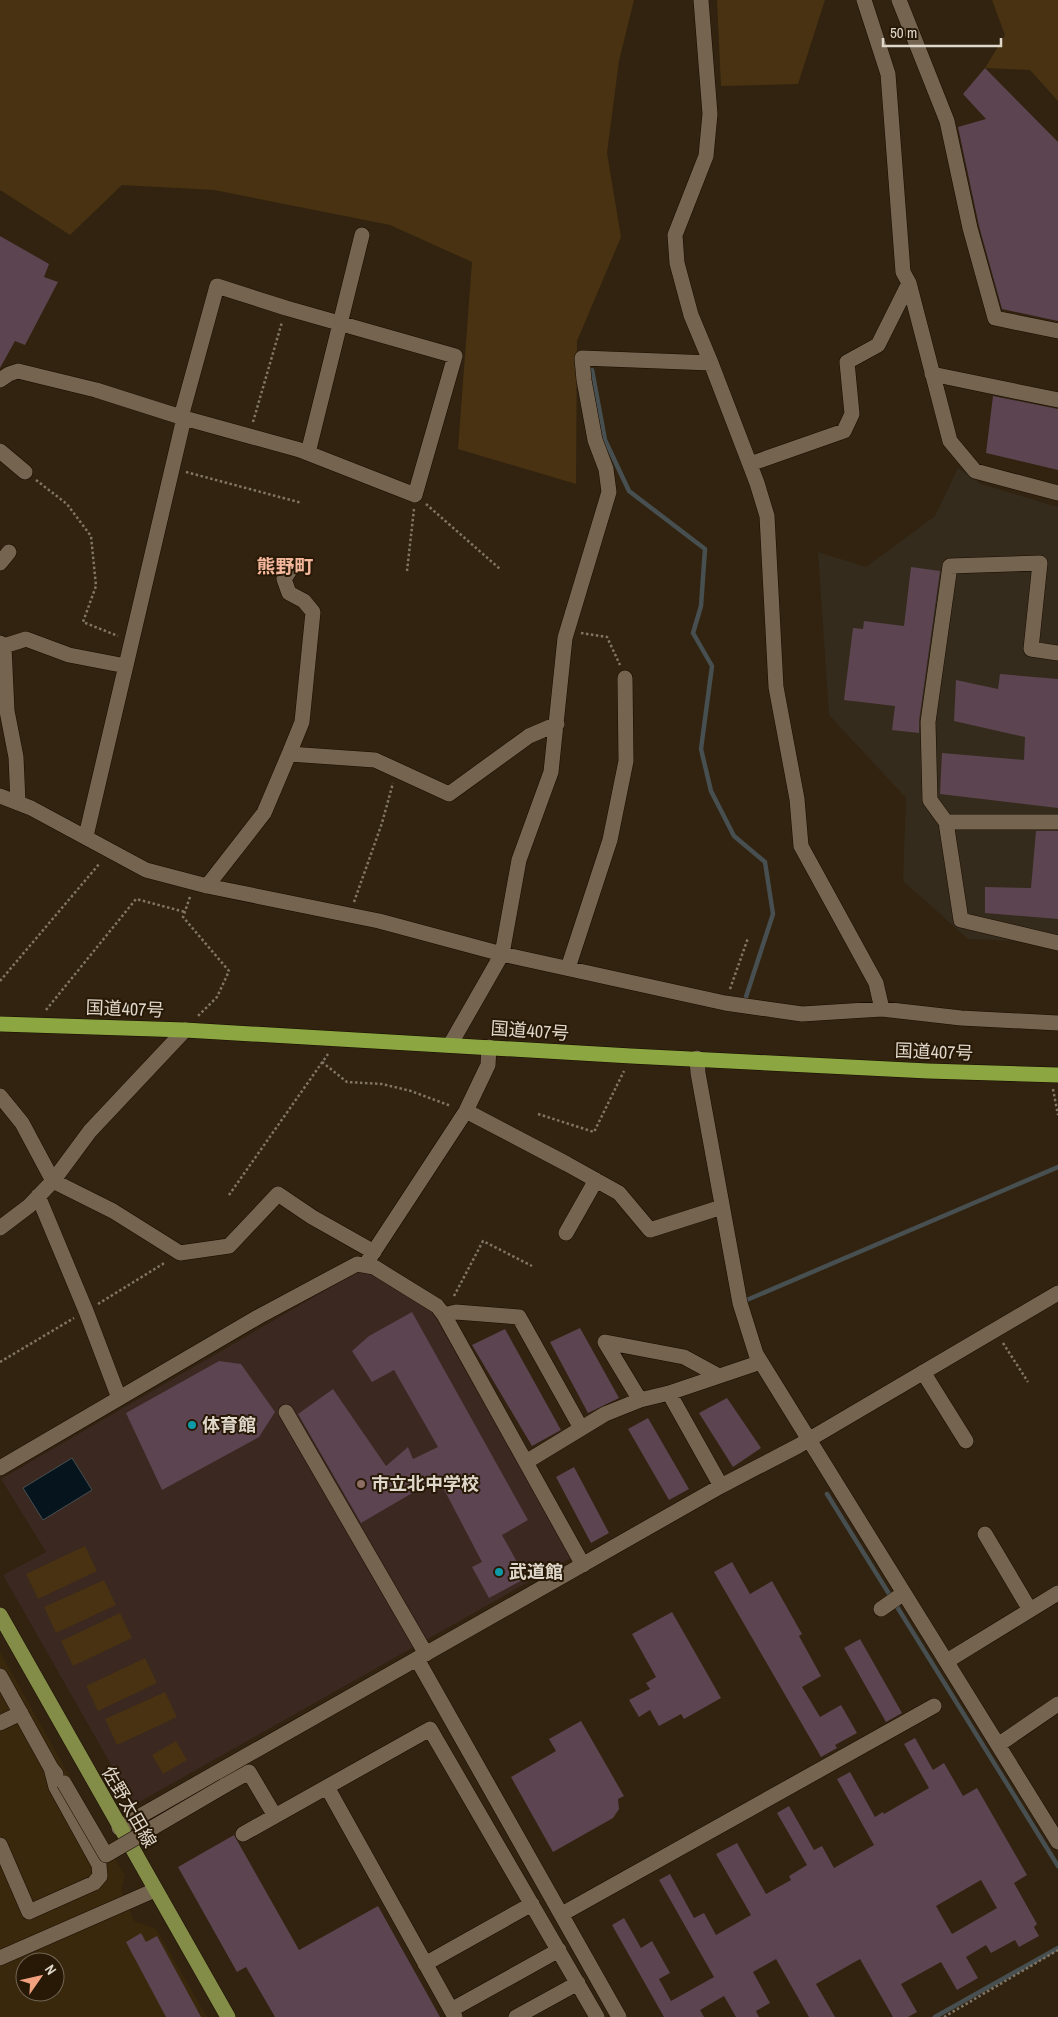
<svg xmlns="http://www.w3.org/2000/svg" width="1058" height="2017" viewBox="0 0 1058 2017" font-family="'Archivo Narrow','Noto Sans JP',sans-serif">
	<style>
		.built { fill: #3a280d; fill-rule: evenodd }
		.education { fill: #3a2821 }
		.medical { fill: #352b1c }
		.green { fill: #483212 }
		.water { fill: #06151d; stroke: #474f51 }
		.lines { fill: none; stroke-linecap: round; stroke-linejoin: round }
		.stream { stroke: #474f51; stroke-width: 4.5 }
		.building { fill: #5c4451; fill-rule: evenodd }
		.minor-casing { stroke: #180c00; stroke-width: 16 }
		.major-casing { stroke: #180c00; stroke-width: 16 }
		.highway-casing { stroke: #180c00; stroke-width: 16 }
		.path { stroke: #817565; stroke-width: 2.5; stroke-dasharray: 2.5 2.5; stroke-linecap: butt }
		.minor { stroke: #756550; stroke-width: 15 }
		.major { stroke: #838d48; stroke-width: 15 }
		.highway { stroke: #8ca742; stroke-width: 15 }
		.minor-bridge-casing { stroke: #180c00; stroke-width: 16; stroke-linecap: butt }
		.minor-bridge { stroke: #756550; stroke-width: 15 }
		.culture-dot { fill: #0f9aa8; stroke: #271906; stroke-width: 2 }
		.education-dot { fill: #8d6e63; stroke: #271906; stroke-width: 2 }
		.labels { text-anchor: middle; stroke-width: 4; stroke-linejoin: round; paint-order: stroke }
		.street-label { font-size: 18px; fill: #e0d7cb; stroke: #271906 }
		.poi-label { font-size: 18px; font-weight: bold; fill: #e0d7cb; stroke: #271906; text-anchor: start }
		.neighbourhood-label { font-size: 19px; font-weight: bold; fill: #f5b89d; stroke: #271906 }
	</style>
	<rect width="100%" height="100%" fill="#31230f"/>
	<path class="built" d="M0,1652L125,1876L121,1890L134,1921L156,1929L207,2017H0ZM25,1962H55V1992H25Z"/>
	<path class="education" d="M362,1269L432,1311L571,1558L134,1805L3,1575L46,1552L1,1479Z"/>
	<path class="medical" d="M958,468L981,484L1058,507V949L1044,942L968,939L903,881L906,798L829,715L818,552L866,567L935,516Z"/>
	<path class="green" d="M0,0H634L619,61L607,153L621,237L577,341L576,484L458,449L472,262L390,225L214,190L122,185L70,235L0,190Z
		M717,0H825L798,84L721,86Z
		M992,0H1058V101L1030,70L985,68L1005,35Z
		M85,1546L97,1571L38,1599L26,1574Z
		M104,1580L116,1605L56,1633L44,1607Z
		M120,1613L132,1638L73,1666L61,1641Z
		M145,1658L157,1683L98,1711L86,1686Z
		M165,1692L177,1717L117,1745L105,1719Z
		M176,1741L187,1760L163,1774L152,1755Z"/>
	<path class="water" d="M72,1458L92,1490L43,1520L23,1488Z"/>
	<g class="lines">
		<path class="stream" d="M592,370L605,440L629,491L705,549L701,606L693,633L712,666L701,749L711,791L734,836L765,862L773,914L744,1003
			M742,1302L1058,1167
			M827,1494L1058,1866
			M935,2017L1058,1948"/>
	</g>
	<path class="building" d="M985,68L1058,142V321L1002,309L979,226L958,127L986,119L963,94Z
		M0,236L49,264L44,277L58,282L25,345L15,341L0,368Z
		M993,396L1058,409V470L986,453Z
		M911,567L940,571L919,721V733L892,730L895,706L844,700L853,628L863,629L864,621L904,626Z
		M1000,674L1058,679V808L940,794L942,753L1024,760L1025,737L954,721L956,680L998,689Z
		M1036,831H1058V919L985,913V887L1031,888Z
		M412,1312L528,1520L502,1535L526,1578L489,1598L472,1567L482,1562L438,1478L361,1523L298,1414L333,1389L386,1466L408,1447L413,1459L438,1447L394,1370L372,1382L352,1351L369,1336Z
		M580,1328L619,1398L588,1413L550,1342Z
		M505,1329L561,1430L532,1446L472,1345Z
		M219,1361L241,1364L275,1412L259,1437L162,1490L126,1413Z
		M727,1398L761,1448L733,1467L699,1413Z
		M648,1418L689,1489L669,1500L628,1429Z
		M574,1467L609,1533L591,1543L556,1477Z
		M732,1562L750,1594L772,1581L802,1634L799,1636L821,1676L802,1687L820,1717L841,1705L857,1733L835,1745L837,1748L821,1757L714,1572Z
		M672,1612L721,1698L684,1719L681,1714L659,1726L650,1710L639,1717L629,1700L650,1689L646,1683L656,1677L632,1634Z
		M860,1639L902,1713L886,1722L844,1648Z
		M581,1721L624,1796L618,1799L619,1809L613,1818L553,1852L511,1777L556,1751L549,1739Z
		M915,1738L933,1770L944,1763L963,1796L977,1788L1027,1875L1014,1883L1037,1924L1034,1927L1039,1936L1019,1947L1015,1940L991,1953L986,1945L966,1957L978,1978L957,1990L941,1962L901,1984L917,2012L908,2017H893L860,1959L816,1984L835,2017H809L776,1959L753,1972L770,2003L756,2011L759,2017H736L724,1996L700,2010L704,2017H664L612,1925L624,1918L641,1948L652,1941L670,1973L659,1979L671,2001L714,1977L659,1880L670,1874L694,1918L704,1913L716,1935L751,1915L716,1854L737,1843L766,1894L791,1880L789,1876L807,1865L777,1813L789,1806L814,1850L822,1846L834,1868L874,1845L837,1779L850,1772L875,1817L883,1812L884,1814L929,1788L904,1744ZM981,1880L997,1908L952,1934L936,1906Z
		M234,1835L299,1950L378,1906L440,2017H275L246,1967L237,1972L178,1867Z
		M141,1933L146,1942L157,1936L201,2017H166L126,1942Z"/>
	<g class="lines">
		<defs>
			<path id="minor" d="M701,0L710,114L706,156L675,235L677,263L691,315L711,363L757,483L767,516L776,687L797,799L801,846L876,983L882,1009
				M864,0L888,74L903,272L909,283L950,441L975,471L1058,493
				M899,0L947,121L970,228L995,318L1058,331
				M932,374L1058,400
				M0,380L9,374L18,371L96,390L184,418L300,450L415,495L455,356L286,308L217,286L181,417
				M0,451L25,472
				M308,453L362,235
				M750,464L844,431L852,414L847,362L878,345L909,283
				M0,563L9,552
				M0,643L4,646L7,711L16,757L18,802
				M4,646L26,639L69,655L126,666
				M289,754L302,722L313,612L304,601L289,593L284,579L293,566
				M0,796L31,808L146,870L207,886L379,921L502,954L725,1003L802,1014L882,1009L961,1018L1058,1023
				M946,822L930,800L928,722L950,566L1040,563L1031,649L1058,653
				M1058,822H946L961,920L1058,943
				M86,836L184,418
				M207,886L264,813L289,754L375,760L449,794L529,736L557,724
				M568,968L610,840L626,761L625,678
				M450,1045L502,954L519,860L551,772L565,638L609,492L606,469L595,440L584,380L582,358L711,363
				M697,1058L698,1073L740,1303L756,1354L1058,1842
				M0,1096L22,1123L53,1181L113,1211L180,1253L229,1246L278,1194L312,1217L374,1252
				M466,1111L567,1164L619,1193L650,1230L722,1207
				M38,1196L86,1311L119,1398
				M0,1228L29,1206L53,1181L90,1131L185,1030
				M566,1233L596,1180
				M369,1259L466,1111L488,1065L489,1047
				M444,1315L456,1312L519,1317L581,1428
				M923,1372L966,1441
				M669,1393L721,1486
				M640,1400L605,1342L684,1357L719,1376
				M286,1412L426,1654
				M526,1462L605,1414L640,1400L669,1393L761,1362
				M0,1468L258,1317L357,1264L374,1267L437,1306L444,1315L583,1565
				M985,1534L1030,1610
				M881,1609L904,1593
				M417,1659L619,2017
				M947,1661L1058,1593
				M0,1676L51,1768L56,1774
				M0,1723L21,1713
				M998,1745L1058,1704
				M224,1786L249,1772L275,1816
				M327,1787L455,2017
				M119,1828L721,1486L798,1446L1058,1293
				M243,1834L430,1729L597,2017
				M0,1845L29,1912L94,1883L100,1876L99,1865L56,1787L51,1768
				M562,1914L934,1706
				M0,1958L155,1890
				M425,1964L532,1904
				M451,2010L559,1950
				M516,2017L578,1983"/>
			<path id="major" d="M0,1615L228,2017"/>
			<path id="highway" d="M0,1024L185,1030L631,1056L928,1071L1058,1075"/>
		</defs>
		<use href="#minor" class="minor-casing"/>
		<use href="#major" class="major-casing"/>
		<use href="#highway" class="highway-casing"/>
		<path class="path" d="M253,422L282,322
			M186,472L302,503
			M36,480L67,504L91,536L96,586L83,622L118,636
			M426,504L500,569
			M407,571L414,509
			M581,633L607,637L620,665
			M190,897L183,917L229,971L217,997L198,1016
			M354,902L382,823L393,783
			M0,981L100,863
			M730,989L748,938
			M46,1010L136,899L185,912
			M322,1062L347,1082L382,1084L411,1091L451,1106
			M1053,1089L1058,1115
			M538,1114L594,1132L624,1071
			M229,1195L328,1054
			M454,1296L483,1241L532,1266
			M98,1304L166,1262
			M1003,1343L1028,1382
			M0,1362L74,1318
			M944,2017L1058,1950"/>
		<use href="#minor" class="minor"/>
		<use href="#major" class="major"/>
		<use href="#highway" class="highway"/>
		<defs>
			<path id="minor-bridge" d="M64,1783L106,1855L224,1786"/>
		</defs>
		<use href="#minor-bridge" class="minor-bridge-casing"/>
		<use href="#minor-bridge" class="minor-bridge"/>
	</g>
	<g class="culture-dot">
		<circle cx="192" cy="1425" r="5"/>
		<circle cx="499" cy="1572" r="5"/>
	</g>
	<circle class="education-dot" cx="361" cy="1484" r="5"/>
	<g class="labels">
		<g class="street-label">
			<text transform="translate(125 1009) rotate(2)" y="6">国道407号</text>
			<text transform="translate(530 1031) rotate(4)" y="6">国道407号</text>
			<text transform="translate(934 1052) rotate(2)" y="6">国道407号</text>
			<text transform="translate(129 1807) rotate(60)" y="6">佐野太田線</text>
		</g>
		<g class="poi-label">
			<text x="202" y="1431">体育館</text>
			<text x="371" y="1490">市立北中学校</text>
			<text x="509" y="1578">武道館</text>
		</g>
		<g class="neighbourhood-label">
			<text x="285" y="573">熊野町</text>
		</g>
	</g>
	<g transform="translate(40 1977) rotate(56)"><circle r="24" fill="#271906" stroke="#716555"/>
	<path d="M0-4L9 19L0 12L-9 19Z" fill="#f1a17d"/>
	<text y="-8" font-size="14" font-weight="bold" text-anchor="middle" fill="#e0d7cb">N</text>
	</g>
	<path d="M883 38v8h118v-8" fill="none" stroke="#e0d7cb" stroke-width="2.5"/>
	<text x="890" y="38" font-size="15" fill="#e0d7cb" stroke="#271906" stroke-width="4" paint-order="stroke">50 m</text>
</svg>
